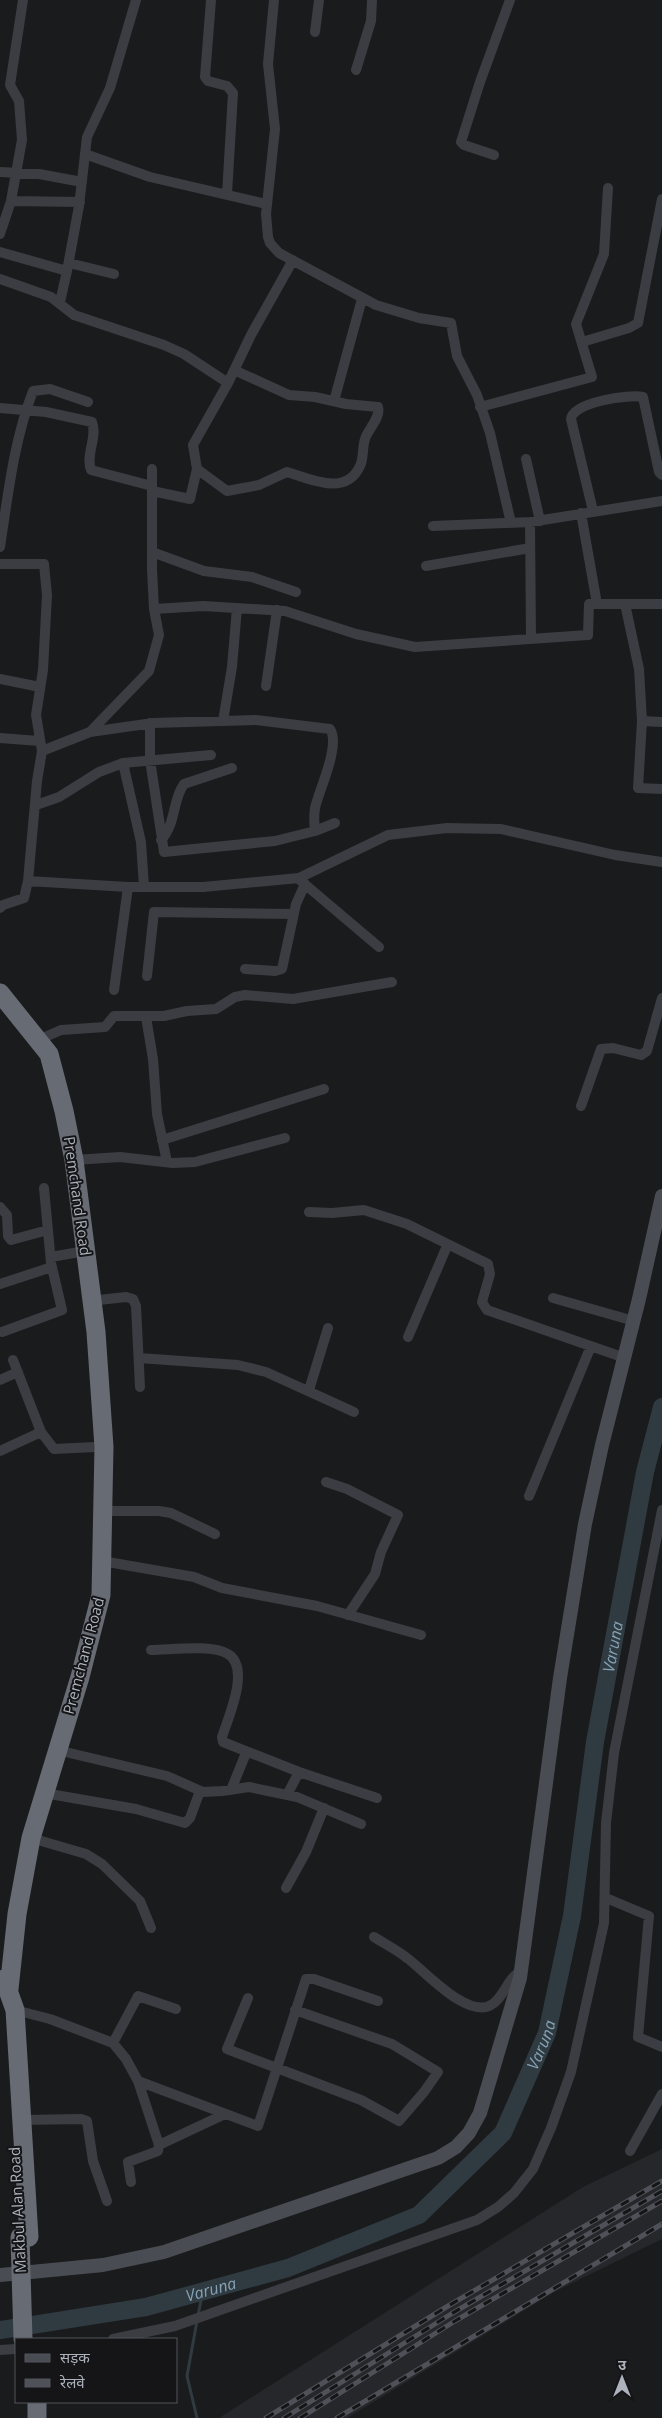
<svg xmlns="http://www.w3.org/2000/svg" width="662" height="2418" viewBox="0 0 662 2418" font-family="'Open Sans','Noto Sans Devanagari',sans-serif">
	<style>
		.built { fill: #26272a }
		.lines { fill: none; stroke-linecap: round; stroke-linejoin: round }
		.stream { stroke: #303b41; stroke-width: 3 }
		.river { stroke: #303b41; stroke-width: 18 }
		.street { stroke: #3b3d42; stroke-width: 10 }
		.secondary { stroke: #494c52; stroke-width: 14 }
		.highway { stroke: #676b73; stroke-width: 19 }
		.rail-casing { stroke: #4e5157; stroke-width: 5 }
		.rail { stroke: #151518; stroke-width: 3; stroke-dasharray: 9; stroke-linecap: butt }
		.highway-bridge { stroke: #676b73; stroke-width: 19 }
		.labels { text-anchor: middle; stroke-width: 4; stroke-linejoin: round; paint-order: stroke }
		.street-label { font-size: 15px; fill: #adb3bc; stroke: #151518 }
		.water-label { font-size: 16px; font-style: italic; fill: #85a2b6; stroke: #151518 }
	</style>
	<rect width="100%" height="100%" fill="#1a1b1d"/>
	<path class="built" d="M662,2149V2239L556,2291L347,2418H219L583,2187Z"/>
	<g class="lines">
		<path class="stream" d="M198,2315L203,2291
			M197,2418L187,2376L197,2321"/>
		<path class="river" id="s1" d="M0,2330L146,2307L288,2268L419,2215L503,2133L547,2033L572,1916L595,1742L645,1472L662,1407"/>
		<path class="street" d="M211,0L205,77L208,81L227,86L233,93L227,194
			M274,0L268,64L275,129L266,214L268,237L270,243L279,253L376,305L419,318L451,323L457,356L477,395L490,433L511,523
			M315,32L319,0
			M356,70L371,21L372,0
			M85,154L150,177L266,204
			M494,155L464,145L461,142L480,82L510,0
			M0,172L39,174L82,182
			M11,201L80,202
			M0,234L11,201L22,140L19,101L10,85L23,0
			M0,252L67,271L79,206L87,137L110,88L136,0
			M69,263L114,274
			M0,279L51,297L74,315L164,345L184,354L228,383
			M60,302L67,271
			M582,342L629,328L638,323L662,199
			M234,370L289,395L315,397L346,404L378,407C381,418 368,429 365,439C362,448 364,458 360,466C346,497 310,479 287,472L259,485L227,491L197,469L193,445L228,383L251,335L293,260
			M334,401L362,299
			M480,407L592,377L576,324L604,254L608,188
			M0,408L46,412L92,422C98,437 85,455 91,470L152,486
			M526,459L540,521
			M152,491L190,499L197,469
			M593,511L571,419C573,402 629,394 643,397L659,472L662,475
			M581,513L597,604
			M530,522L531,639
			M433,526L530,522L662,501
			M0,547C8,495 14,440 33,391L50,389L88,402
			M152,552L204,571L252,577L296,592
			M0,564H44L47,595L43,670L36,715L42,751
			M426,566L530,548
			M625,604L639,669L642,721L638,788L662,789
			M154,609L203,606L285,611L356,634L415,647L588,635L589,604H662
			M0,679L40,687
			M266,686L277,610
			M223,721L232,667L237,608
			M642,721L662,722
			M150,723V760L164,852L275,841L315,831L335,823
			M90,732L153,723L256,720L330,729C341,745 319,790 315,808C314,815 314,823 315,831
			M0,738L39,741
			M123,763L141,842L144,887
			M36,805L59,797L99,772L123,763L211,755
			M161,840C177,822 172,800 184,784L232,768
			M28,881L37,781L42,751L90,732L149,671L159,635L154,609L152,569V469
			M301,881L379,947
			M0,908L3,905L24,898L28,881L128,887H203L299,878L388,835L447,828L501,829L615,855L662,862
			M245,969L275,971L282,969L296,904L305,884
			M147,976L154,912L294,914
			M114,990L128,887
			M146,1017L153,1059L157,1114L167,1162
			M38,1040L61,1030L105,1027L114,1016H164L187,1011L216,1009L235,997L245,995L293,999L392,982
			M581,1106L601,1049L613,1048L641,1055L647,1051L662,998
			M162,1140L324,1089
			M74,1160L120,1157L173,1163L195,1162L285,1138
			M0,1207L7,1215L8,1236L11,1240L48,1230
			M309,1212L332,1213L364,1210L407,1224L488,1264L490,1274L482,1302L487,1310L625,1358
			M51,1257L85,1251
			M0,1284L52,1267
			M553,1298L634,1321
			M90,1301L126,1297L133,1299L136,1306L140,1387
			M2,1332L62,1310L51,1263L44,1188
			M408,1337L447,1246
			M139,1358L238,1365L266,1372L354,1412
			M13,1360L41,1432
			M0,1380L18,1372
			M309,1390L328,1328
			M0,1451L41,1432L54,1449L95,1447
			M326,1482L347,1489L398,1515L381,1552L375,1574L348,1615
			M529,1496L591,1346
			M104,1511H159L171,1513L215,1534
			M102,1561L194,1577L222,1588L317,1606L421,1635
			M151,1650C170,1650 212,1644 228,1654C251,1668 228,1718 222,1737L223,1742L299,1772L377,1798
			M57,1750L167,1776L203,1792L222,1791L249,1787L297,1797L361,1824
			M231,1790L246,1753
			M44,1793L136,1809L185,1823L190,1818L200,1791
			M287,1795L299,1772
			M31,1838L86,1854L102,1864L140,1901L151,1928
			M286,1888L306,1852L324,1808
			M606,1898L649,1916L638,2037L662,2047
			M374,1937C385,1944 397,1950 407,1958C425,1971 467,2019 491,2005C505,1997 506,1979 521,1971
			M248,1998L227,2049L361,2100L399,2121L424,2092L438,2072L392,2044L295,2010
			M15,2010L50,2019L113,2043L126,2059L138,2081L159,2145L158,2151L128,2162L131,2182
			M113,2043L138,1996L176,2009
			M138,2081L258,2126L306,1979H314L378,2001
			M23,2120L81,2119L87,2121L93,2161L107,2201
			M159,2145L225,2114
			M630,2151L662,2094
			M113,2339L175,2326L477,2220L498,2207L514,2193L533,2169L551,2128L571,2072L604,1923L606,1823L614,1753L662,1510
			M0,2350L16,2349"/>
		<path class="secondary" d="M0,2275L103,2265L164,2252L438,2158L456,2147L469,2133L480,2113L520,1978L560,1678L585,1524L602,1445L639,1299L662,1196"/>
		<path class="highway" d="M0,993L49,1054L64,1111L74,1160L96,1332L104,1447L101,1595L80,1677L31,1838L17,1914L9,1989
			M4,1979L15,2010L29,2237
			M37,2402V2418"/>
		<defs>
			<path id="rail" d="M266,2418L448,2306L662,2181
				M284,2418L451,2314L662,2191
				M300,2418L455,2321L662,2201
				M337,2418L662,2224"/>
		</defs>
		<use href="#rail" class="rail-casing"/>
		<use href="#rail" class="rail"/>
		<path class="highway-bridge" d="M20,2237L23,2339"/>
	</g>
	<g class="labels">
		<g class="street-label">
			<text transform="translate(77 1196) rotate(82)" y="5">Premchand Road</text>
			<text transform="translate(84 1656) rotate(-75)" y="5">Premchand Road</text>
			<text transform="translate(18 2210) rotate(-93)" y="5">Makbul Alan Road</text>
		</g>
		<g class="water-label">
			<text dy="6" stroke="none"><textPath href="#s1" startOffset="1055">Varuna</textPath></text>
			<text dy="6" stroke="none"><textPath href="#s1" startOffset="650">Varuna</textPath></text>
			<text dy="6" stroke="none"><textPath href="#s1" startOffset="215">Varuna</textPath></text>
		</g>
	</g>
	<rect x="15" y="2338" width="162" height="65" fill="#151518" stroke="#52545a"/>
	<rect x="25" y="2354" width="25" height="8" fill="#494c52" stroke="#52545a"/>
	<text x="60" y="2363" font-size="15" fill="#adb3bc">सड़क</text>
	<rect x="25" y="2379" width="25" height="8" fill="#4e5157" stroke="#52545a"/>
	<text x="60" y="2388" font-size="15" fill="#adb3bc">रेलवे</text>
	<g transform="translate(622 2378)" stroke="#151518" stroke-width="4" paint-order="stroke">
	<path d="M0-4L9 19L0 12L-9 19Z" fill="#adb3bc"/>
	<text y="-8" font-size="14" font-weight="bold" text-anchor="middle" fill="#adb3bc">उ</text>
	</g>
</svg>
